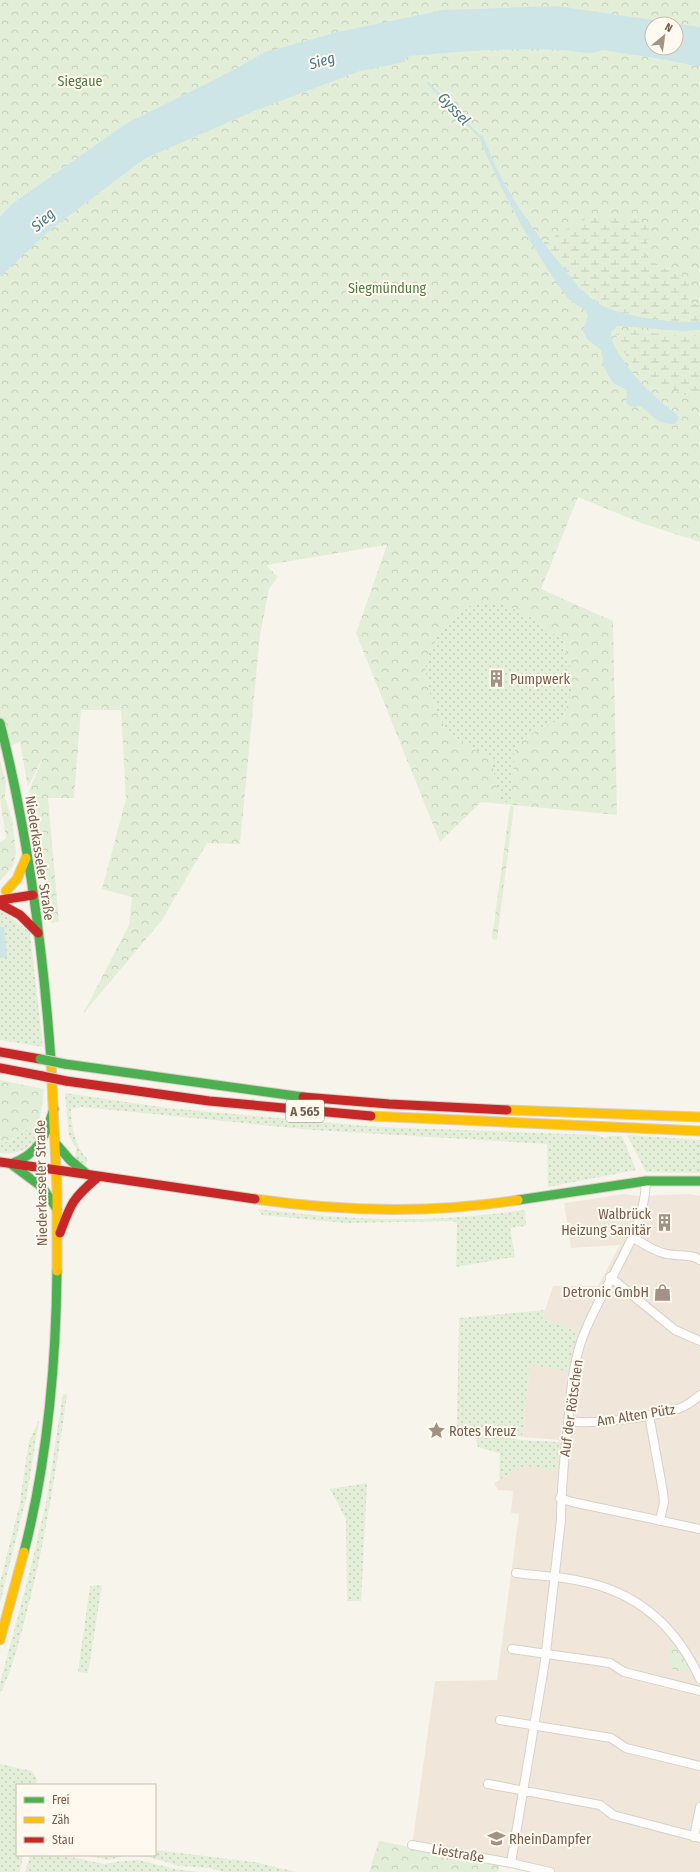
<svg xmlns="http://www.w3.org/2000/svg" width="700" height="1872" viewBox="0 0 700 1872" font-family="'Fira Sans Condensed',sans-serif">
	<style>
		.residential { fill: #f0e7da }
		.grass { fill: url(#grass-dots) }
		.forest { fill: url(#forest-crowns); fill-rule: evenodd }
		.wetland { fill: url(#wetland-marsh) }
		.water { fill: #cee5e8; fill-rule: evenodd }
		.lines { fill: none; stroke-linecap: round; stroke-linejoin: round }
		.stream { stroke: #cee5e8; stroke-width: 2 }
		.street-casing { stroke: #d7d1ca; stroke-width: 10 }
		.fast-casing { stroke: #d7d0c8; stroke-width: 11 }
		.slow-casing { stroke: #d7d0c8; stroke-width: 11 }
		.jam-casing { stroke: #d7d0c8; stroke-width: 11 }
		.street { stroke: #fefdfc; stroke-width: 8 }
		.fast { stroke: #4caf50; stroke-width: 9 }
		.slow { stroke: #ffc107; stroke-width: 9 }
		.jam { stroke: #c62828; stroke-width: 9 }
		.fast-bridge-casing { stroke: #d8d1ca; stroke-width: 11; stroke-linecap: butt }
		.jam-bridge-casing { stroke: #d8d1ca; stroke-width: 11; stroke-linecap: butt }
		.fast-bridge { stroke: #4caf50; stroke-width: 9 }
		.jam-bridge { stroke: #c62828; stroke-width: 9 }
		.labels { text-anchor: middle; stroke-width: 4; stroke-linejoin: round; paint-order: stroke }
		.shield { fill: #fff9ef; stroke: #9f8c7d; stroke-width: 1 }
		.shield-label { font-size: 13px; font-weight: bold; fill: #765d4c }
		.park-label { font-size: 14px; fill: #527c44; stroke: #fff9ef }
		.poi-label { font-size: 14px; fill: #765d4c; stroke: #fff9ef; text-anchor: start }
		.street-label { font-size: 14px; fill: #765d4c; stroke: #fff9ef }
		.water-label { font-size: 15px; font-style: italic; fill: #467a89; stroke: #fff9ef }
	</style>
	<defs>
		<pattern id="grass-dots" width="8" height="8" patternUnits="userSpaceOnUse"><rect width="8" height="8" fill="#e3eed8"/><path d="M2 2h.1M6 6h.1" fill="none" stroke="#c6cebb" stroke-width="1.8" stroke-linecap="round"/></pattern>
		<pattern id="forest-crowns" width="20" height="18" patternUnits="userSpaceOnUse"><rect width="20" height="18" fill="#e3eed8"/><path d="M2 6a3 3 0 1 1 6 0M12 15a3 3 0 1 1 6 0" fill="none" stroke="#c6cebb"/></pattern>
		<pattern id="wetland-marsh" width="20" height="14" patternUnits="userSpaceOnUse"><rect width="20" height="14" fill="#e3eed8"/><path d="M1 5h8M5 5V1M11 12h8M15 12V8" fill="none" stroke="#c6cebb"/></pattern>
	</defs>
	<rect width="100%" height="100%" fill="#f7f4ec"/>
	<path class="residential" d="M624,1194L638,1196L689,1194L700,1196V1872H530L412,1846L435,1681L497,1680L519,1514L511,1513L513,1491L498,1490L494,1483L524,1466L557,1469L559,1440L522,1437L530,1364L578,1331L542,1319L553,1286H598L620,1245L571,1248L564,1203Z"/>
	<path class="grass" d="M475,602L502,603L535,619L563,641L570,666L572,692L563,718L537,730L515,746L511,803L500,802L491,759C477,750 461,743 449,732C443,727 439,713 435,706C410,655 436,632 475,602Z
		M0,908L30,933L43,1047L0,1040Z
		M65,1093L168,1108L378,1127L596,1135L605,1138L608,1136H622L636,1170L548,1187L547,1144L313,1130L82,1107L71,1109C71,1127 75,1146 88,1160L86,1165L75,1159L76,1148L69,1136Z
		M40,1120C37,1145 25,1155 0,1153V1141L9,1142Z
		M627,1135L700,1140V1173L646,1172Z
		M258,1209C308,1215 359,1220 410,1219C448,1219 487,1215 525,1210L526,1226L510,1228L515,1257L456,1267L457,1223L453,1221L345,1223L262,1215Z
		M545,1310L542,1319L578,1331L567,1371L530,1365L522,1437L457,1427L459,1318Z
		M63,1394L67,1395C56,1470 45,1545 25,1619C18,1644 12,1671 0,1694V1683L28,1579L47,1498Z
		M39,1420L27,1495L0,1603V1582L19,1507L29,1441Z
		M474,1433L522,1440L559,1442L557,1470L524,1466L499,1480L500,1453L478,1447Z
		M367,1483L361,1601H347L346,1519L330,1489Z
		M102,1585L88,1673L78,1672L90,1586Z
		M0,1764L32,1771L37,1779L36,1785H17V1855H23L20,1872H0Z
		M155,1850L254,1862L297,1872H224L209,1868L179,1866L149,1857L128,1855L108,1860L86,1855H155Z
		M30,1855L71,1857L104,1864L121,1861L139,1860L175,1869L200,1872H25Z"/>
	<path class="forest" d="M0,0H700V542L641,523L578,497L541,589L613,621L617,815L481,802L440,842L356,633L387,545L266,565L278,577L269,589L260,635L240,844L207,843L162,920L83,1014L129,925L132,897L102,889L126,799L121,710H81L74,798H48L59,922L51,923L29,790L48,747L28,787L20,742L0,750V259L93,175L207,110L321,59L445,37L507,35L571,39L556,36C506,32 454,30 404,36C365,42 330,56 293,68C217,94 142,129 79,181C51,204 25,230 0,256ZM652,24H676V48H652ZM475,602L502,603L535,619L563,641L570,666L572,692L563,718L537,730L515,746L511,803L500,801L491,759C477,750 461,743 449,732C443,727 439,713 435,706C410,655 437,632 475,602Z
		M0,760L6,782L5,797L12,820L16,853L13,866L0,881V842L6,838L0,799Z
		M510,806L514,807L497,939L495,940L492,938Z
		M0,1080L44,1089L40,1120L8,1142L0,1141Z
		M676,1645L691,1671L679,1672L672,1669L668,1651Z
		M379,1841L500,1865L498,1872H369Z"/>
	<path class="wetland" d="M592,215L631,218L649,224L646,260L691,280L688,300L694,304H700V321L680,322L651,317L622,313L604,306L580,289L543,243Z
		M633,330L674,336H700V402C671,388 623,369 616,334Z"/>
	<path class="water" d="M557,6L700,27V67L667,60L602,50C591,56 576,51 563,50C512,48 461,51 410,56L406,58L405,62L360,71L254,111L144,159L49,231L0,277V217L12,204L127,123L228,73L265,52L338,32L443,10ZM652,24H676V48H652Z
		M483,135C503,194 542,241 580,289C588,295 596,303 605,307C628,317 675,324 700,321V330L683,331L617,326L611,332C611,342 616,349 621,357C637,382 654,396 677,415L678,420L675,424C657,425 652,414 640,406L631,407L626,403L627,390L613,383L602,364L603,359L601,350L587,339L583,331L588,315C583,306 572,304 566,296C531,247 502,193 479,138V136Z
		M0,927H4L7,957L0,958Z"/>
	<g class="lines">
		<path class="stream" d="M428,83L479,136"/>
		<defs>
			<path id="street" d="M632,1237C642,1243 652,1250 663,1253C674,1257 691,1253 700,1260
				M610,1277L675,1330L700,1341
				M649,1415L663,1492L664,1502L660,1521
				M568,1421C592,1425 656,1417 680,1408C688,1405 694,1400 700,1395
				M560,1498L572,1502L700,1529
				M516,1573C537,1576 559,1576 580,1581C638,1592 676,1626 700,1679
				M512,1649L610,1663L624,1672L700,1691
				M500,1720L611,1738L626,1748L700,1766
				M488,1784L600,1805L613,1815L700,1838
				M694,1837L700,1807
				M412,1845L511,1863L550,1872
				M511,1863L545,1661L561,1520C561,1484 565,1449 569,1414C571,1390 573,1366 581,1342C599,1288 645,1238 646,1181"/>
			<path id="fast" d="M0,723C28,833 43,948 51,1061
				M65,1064L303,1097
				M57,1145L70,1160L88,1175
				M11,1164C40,1153 45,1136 54,1109
				M11,1164L42,1187L57,1209
				M518,1200L646,1181H700
				M24,1552C48,1459 56,1366 57,1271"/>
			<path id="slow" d="M6,891L17,879L26,858
				M51,1061L57,1189V1271
				M507,1110L700,1117
				M371,1116L700,1131
				M255,1199C344,1212 429,1214 518,1200
				M0,1640L24,1552"/>
			<path id="jam" d="M0,900L33,895
				M0,904L20,915L38,933
				M0,1052L40,1059
				M0,1068L42,1076
				M66,1081L209,1101L371,1116
				M303,1097L389,1104L507,1110
				M0,1162L57,1170
				M57,1170L255,1199
				M60,1233C71,1203 73,1198 98,1177"/>
		</defs>
		<use href="#street" class="street-casing"/>
		<use href="#fast" class="fast-casing"/>
		<use href="#slow" class="slow-casing"/>
		<use href="#jam" class="jam-casing"/>
		<use href="#street" class="street"/>
		<use href="#fast" class="fast"/>
		<use href="#slow" class="slow"/>
		<use href="#jam" class="jam"/>
		<defs>
			<path id="fast-bridge" d="M40,1059L65,1064"/>
			<path id="jam-bridge" d="M42,1076L66,1081"/>
		</defs>
		<use href="#fast-bridge" class="fast-bridge-casing"/>
		<use href="#jam-bridge" class="jam-bridge-casing"/>
		<use href="#fast-bridge" class="fast-bridge"/>
		<use href="#jam-bridge" class="jam-bridge"/>
	</g>
	<defs>
		<symbol id="building-bare" viewBox="-9 -9 18 18"><path d="M-4-6H4V6H1V3H-1V6H-4ZM-2.5-4.3h1.7v1.8h-1.7ZM.8-4.3h1.7v1.8H.8ZM-2.5-1h1.7V.8h-1.7ZM.8-1h1.7V.8H.8Z" fill="#a39284" stroke="#fff9ef" stroke-width="2.5" paint-order="stroke"/></symbol>
		<symbol id="shop-bare" viewBox="-9 -9 18 18"><path d="M-5-2.5h2.3a2.7 3.5 0 0 1 5.4 0H5L5.5 6h-11ZM-1.5-2.5h3a1.5 2.3 0 0 0-3 0Z" fill="#a39284" stroke="#fff9ef" stroke-width="2.5" paint-order="stroke"/></symbol>
		<symbol id="sight-bare" viewBox="-9 -9 18 18"><path d="M0-6L1.8-2.2L6-1.7L2.9 1.2L3.7 5.4L0 3.3L-3.7 5.4L-2.9 1.2L-6-1.7L-1.8-2.2Z" fill="#a39284" stroke="#fff9ef" stroke-width="2.5" paint-order="stroke"/></symbol>
		<symbol id="school-bare" viewBox="-9 -9 18 18"><path d="M0-5L7-2L0 1L-7-2ZM-4 1L0 2.5L4 1V4Q0 6-4 4Z" fill="#a39284" stroke="#fff9ef" stroke-width="2.5" paint-order="stroke"/></symbol>
	</defs>
	<g fill-rule="evenodd">
		<use href="#building-bare" x="484" y="666" width="25" height="25"/>
		<use href="#building-bare" x="652" y="1210" width="25" height="25"/>
		<use href="#shop-bare" x="650" y="1280" width="25" height="25"/>
		<use href="#sight-bare" x="424" y="1418" width="25" height="25"/>
		<use href="#school-bare" x="484" y="1826" width="25" height="25"/>
	</g>
	<g class="labels">
		<rect class="shield" x="286" y="1100" width="38" height="22" rx="3"/>
		<g class="shield-label">
			<text x="305" y="1116">A 565</text>
		</g>
		<g class="park-label">
			<text x="80" y="86">Siegaue</text>
			<text x="387" y="293">Siegmündung</text>
		</g>
		<g class="poi-label">
			<text x="510" y="684">Pumpwerk</text>
			<text x="651" y="1219" text-anchor="end">Walbrück<tspan x="651" dy="16">Heizung Sanitär</tspan></text>
			<text x="649" y="1297" text-anchor="end">Detronic GmbH</text>
			<text x="449" y="1436">Rotes Kreuz</text>
			<text x="509" y="1844">RheinDampfer</text>
		</g>
		<g class="street-label">
			<text transform="translate(40 858) rotate(81)" y="5">Niederkasseler Straße</text>
			<text transform="translate(41 1183) rotate(-91)" y="5">Niederkasseler Straße</text>
			<text transform="translate(571 1408) rotate(-82)" y="5">Auf der Rötschen</text>
			<text transform="translate(636 1415) rotate(-9)" y="5">Am Alten Pütz</text>
			<text transform="translate(458 1853) rotate(10)" y="5">Liestraße</text>
		</g>
		<g class="water-label">
			<text transform="translate(322 61) rotate(-17)" y="5">Sieg</text>
			<text transform="translate(454 109) rotate(46)" y="5">Gyssel</text>
			<text transform="translate(43 220) rotate(-42)" y="5">Sieg</text>
		</g>
	</g>
	<rect x="16" y="1784" width="140" height="72" fill="#fff9ef" stroke="#c8bbae"/>
	<rect x="24" y="1797" width="20" height="6" fill="#4caf50" stroke="#c8bbae"/>
	<text x="52" y="1804" font-size="12" fill="#765d4c">Frei</text>
	<rect x="24" y="1817" width="20" height="6" fill="#ffc107" stroke="#c8bbae"/>
	<text x="52" y="1824" font-size="12" fill="#765d4c">Zäh</text>
	<rect x="24" y="1837" width="20" height="6" fill="#c62828" stroke="#c8bbae"/>
	<text x="52" y="1844" font-size="12" fill="#765d4c">Stau</text>
	<g transform="translate(664 36) rotate(29)"><circle r="19" fill="#fff9ef" stroke="#c8bbae"/>
	<path d="M0-3L7 15L0 10L-7 15Z" fill="#a39284"/>
	<text y="-6" font-size="11" font-weight="bold" text-anchor="middle" fill="#765d4c">N</text>
	</g>
</svg>
